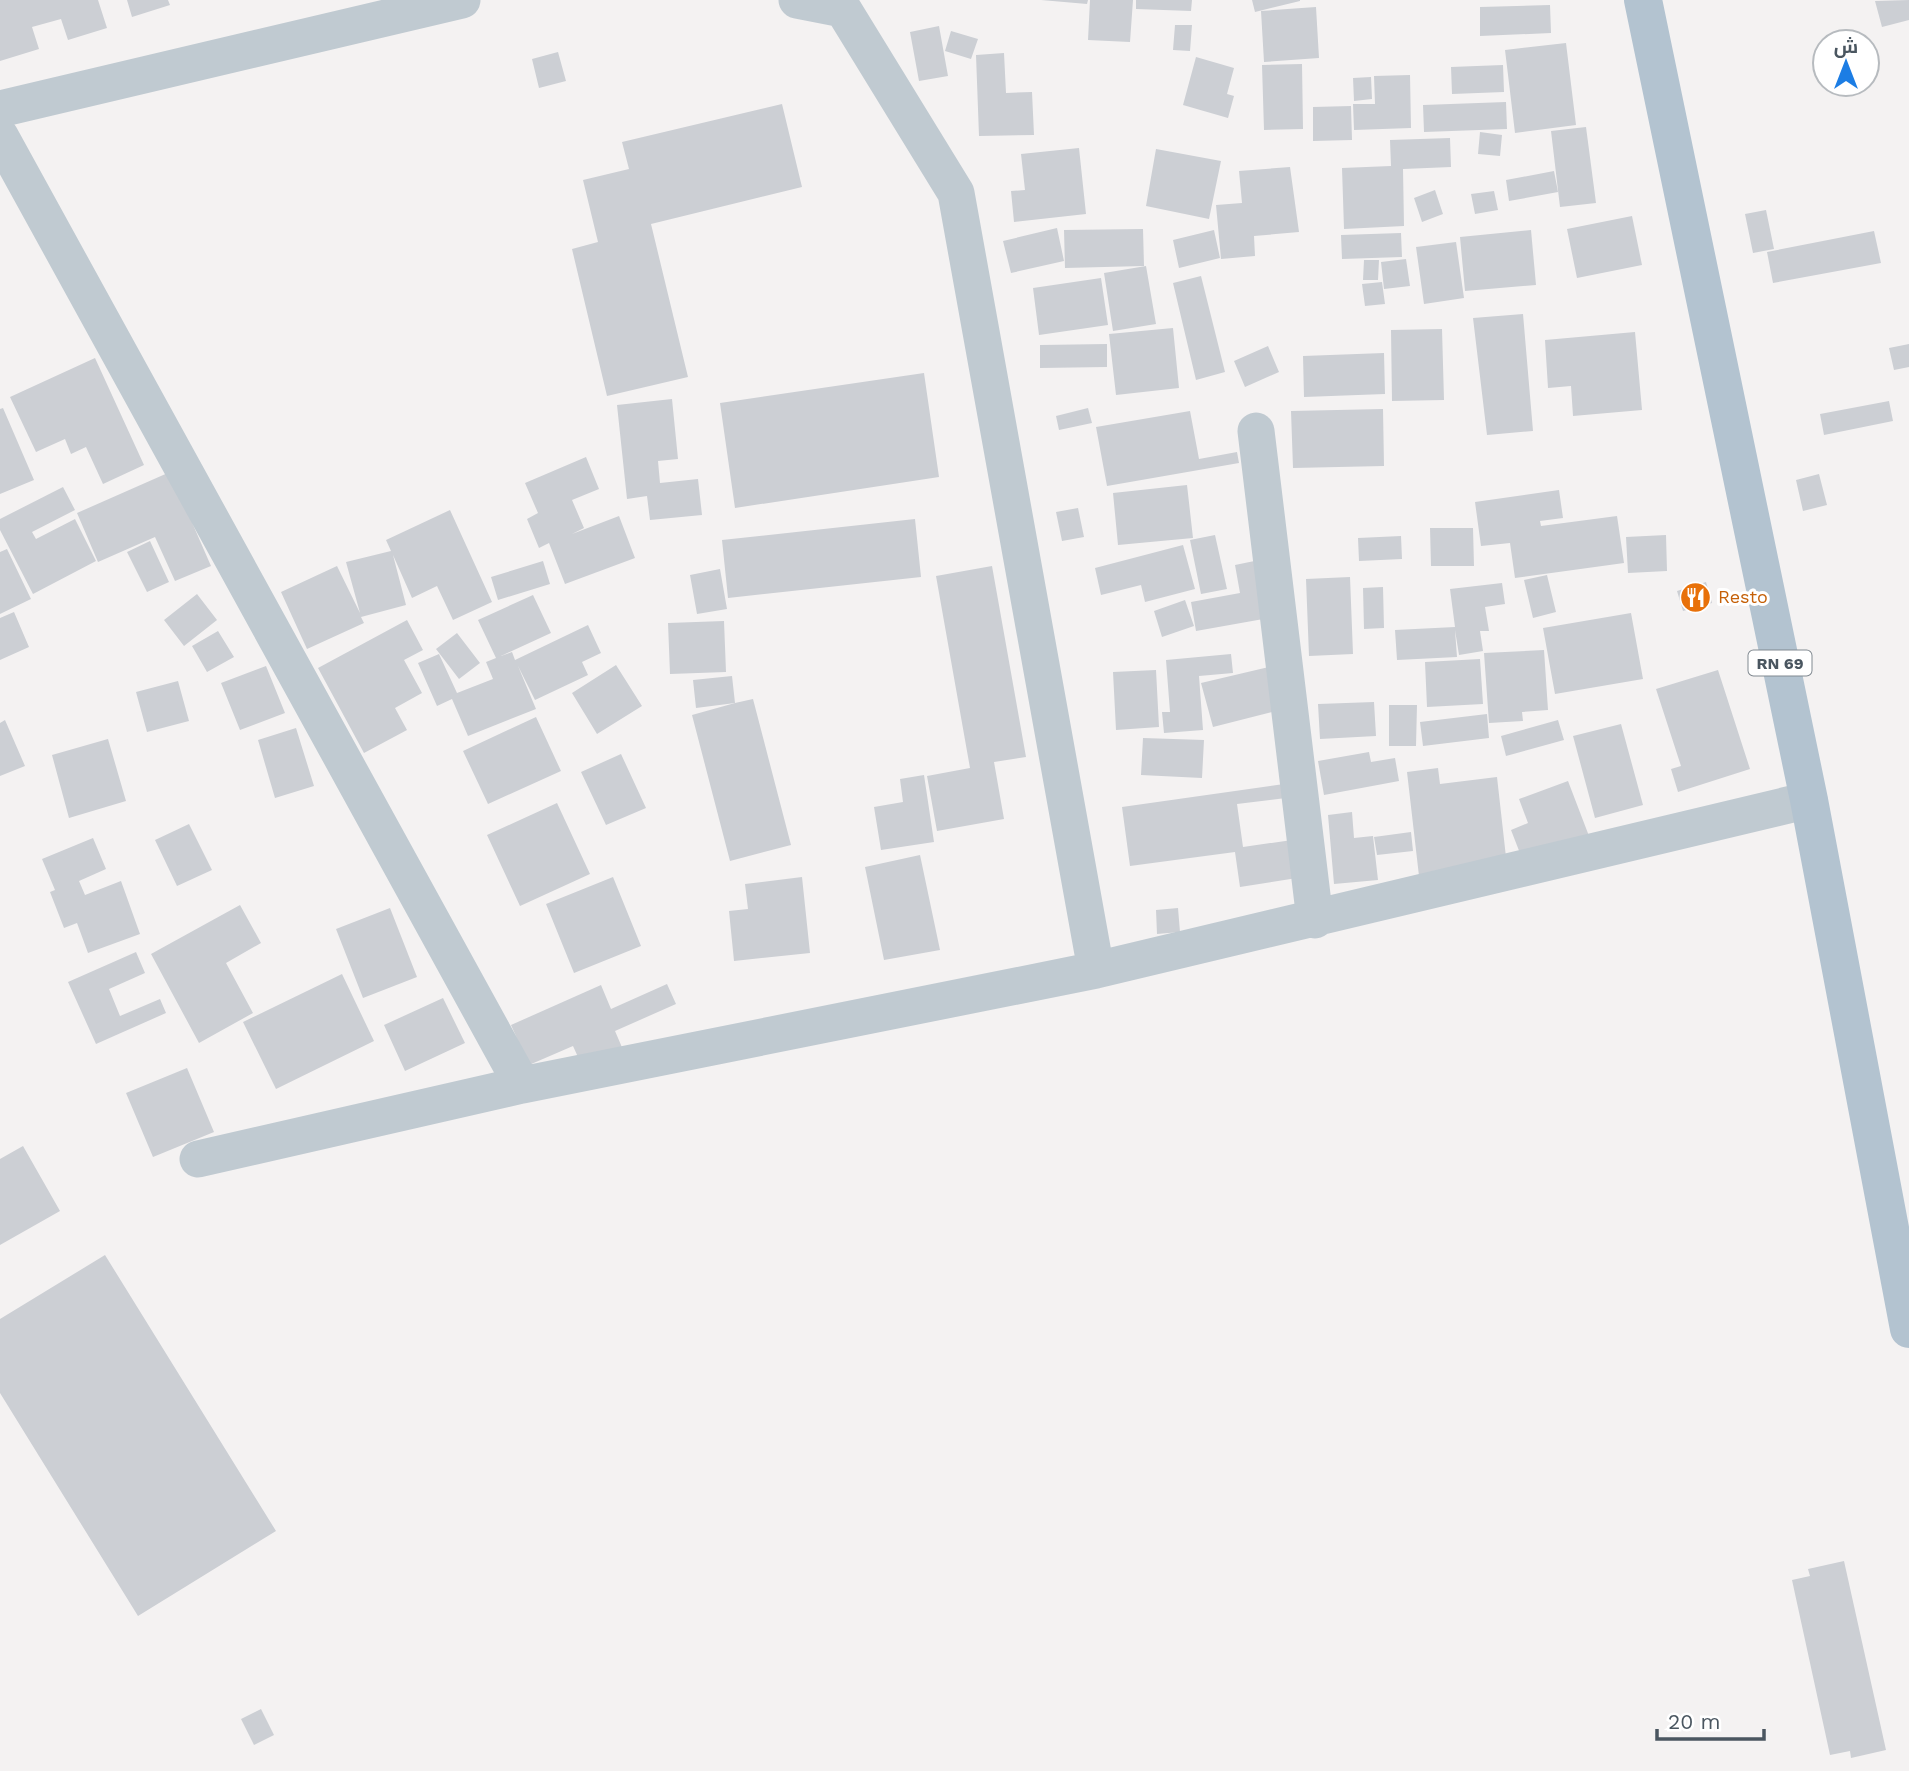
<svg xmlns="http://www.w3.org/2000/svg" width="1909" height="1771" viewBox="0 0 1909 1771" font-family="'Work Sans',Cairo,sans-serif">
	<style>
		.building { fill: #cccfd4 }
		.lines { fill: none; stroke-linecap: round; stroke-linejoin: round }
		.street { stroke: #c0cad1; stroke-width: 37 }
		.primary { stroke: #b3c3d0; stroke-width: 38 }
		.labels { text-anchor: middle; stroke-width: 6; stroke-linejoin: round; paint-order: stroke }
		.shield { fill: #fff; stroke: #808990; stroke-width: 2 }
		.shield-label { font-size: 16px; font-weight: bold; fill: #4a5660 }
		.food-label { font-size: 18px; fill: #c56008; stroke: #fff; text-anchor: start }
	</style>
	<rect width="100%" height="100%" fill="#f4f2f2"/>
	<path class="building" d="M0,0H98L107,28L68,40L61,19L32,27L39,49L0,61Z
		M127,0H168L170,5L132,17Z
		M1041,0H1088L1087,4Z
		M1090,0H1133L1130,42L1088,40Z
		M1136,0H1192L1191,11L1136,9Z
		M1252,0H1300V1L1255,12Z
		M1909,0V20L1882,27L1875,1Z
		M1550,5L1551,33L1480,36V7Z
		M1316,7L1319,58L1264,62L1261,11Z
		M1175,25H1192L1190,51L1173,50Z
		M939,26L948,76L919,81L910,32Z
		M951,31L978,39L971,59L945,51Z
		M1566,43L1576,125L1515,133L1505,50Z
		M558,52L566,81L539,88L532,59Z
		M1004,53L1006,93L1032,92L1034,135L979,136L976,55Z
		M1196,57L1234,68L1227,94L1234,96L1228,118L1183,105Z
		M1302,64L1303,129L1264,130L1262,65Z
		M1503,65L1504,92L1452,94L1451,67Z
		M1410,75L1411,128L1354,130L1353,104H1375L1374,76Z
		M1371,77L1372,99L1354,101L1353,78Z
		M1506,102L1507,129L1424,132L1423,105Z
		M782,104L802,187L651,224L688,377L607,396L572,249L598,242L583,180L629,169L622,142Z
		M1351,106L1352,140L1313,141V107Z
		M1586,127L1596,203L1560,207L1551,131Z
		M1480,132L1502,135L1500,156L1478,154Z
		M1450,138L1451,167L1403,169L1404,226L1344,229L1342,168L1391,166L1390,140Z
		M1079,148L1086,214L1014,222L1011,191L1025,190L1021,154Z
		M1156,149L1221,161L1209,219L1146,206Z
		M1290,167L1299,232L1254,236L1255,256L1221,259L1216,205L1242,203L1239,171Z
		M1554,171L1558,192L1509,201L1506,180Z
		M1435,190L1443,214L1422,222L1414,198Z
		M1494,191L1498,210L1475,214L1471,194Z
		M1766,210L1774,249L1753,253L1745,214Z
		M1632,216L1642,265L1577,278L1567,229Z
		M1057,228L1064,261L1011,273L1003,241Z
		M1143,229L1144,266L1065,268L1064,230Z
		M1214,230L1220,258L1179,268L1173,240Z
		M1531,230L1536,285L1465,291L1460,237Z
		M1874,231L1881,263L1773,283L1767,252Z
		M1401,233L1402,257L1342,259L1341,235Z
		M1456,242L1464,298L1424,304L1416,247Z
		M1406,259L1410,286L1384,289L1381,262Z
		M1364,260H1379L1378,280H1363Z
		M1146,266L1156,324L1113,331L1104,273Z
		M1201,276L1225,372L1196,380L1173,283Z
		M1101,278L1108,325L1039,335L1033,288Z
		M1382,282L1385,304L1365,306L1362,284Z
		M1523,314L1533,431L1487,435L1473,318Z
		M1173,328L1179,388L1116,395L1109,334Z
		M1442,329L1444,400L1392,401L1391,330Z
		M1635,332L1642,410L1573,416L1571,386L1548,388L1545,340Z
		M1107,344V367L1040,368V345Z
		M1909,344V367L1894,370L1889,348Z
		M1268,346L1279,372L1245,387L1234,361Z
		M1384,353L1385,394L1304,397L1303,356Z
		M95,358L144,465L103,484L86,447L71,454L65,439L36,452L10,397Z
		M924,373L939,477L735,508L720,403Z
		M672,399L678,459L658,461L660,483L698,479L702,515L650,520L647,496L627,499L617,405Z
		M1889,401L1893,421L1824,435L1820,414Z
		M3,408L34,480L0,494V409Z
		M1088,408L1092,423L1059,430L1056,416Z
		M1383,409L1384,466L1293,468L1291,411Z
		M1190,411L1199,459L1237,452L1239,463L1107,486L1096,427Z
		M586,457L599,489L572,500L584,528L572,534L619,516L635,558L565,584L549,543L539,548L527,519L538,513L525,483Z
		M170,472L211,566L175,581L155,537L98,562L77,513Z
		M1819,474L1827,505L1803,511L1796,480Z
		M1187,485L1193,538L1118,545L1113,493Z
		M63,487L75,510L32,532L36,539L75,519L96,561L33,594L0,530V519Z
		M1559,490L1563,518L1540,521L1541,526L1617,516L1624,563L1515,578L1510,543L1481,546L1475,502Z
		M1078,508L1084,537L1062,541L1056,512Z
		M450,510L492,602L453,620L437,586L412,598L393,555L406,605L361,617L364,623L307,649L281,592L337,566L360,613L346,562L391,551L386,540Z
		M915,519L921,577L728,598L722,540Z
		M1430,528H1473L1474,566H1431Z
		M1215,535L1227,589L1201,594L1190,540Z
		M1666,535L1667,571L1628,573L1626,537Z
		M1401,536L1402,559L1359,561L1358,538Z
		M150,541L169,582L147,592L127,552Z
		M1183,545L1195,589L1145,602L1141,585L1101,595L1095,568Z
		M7,549L31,599L0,614V552Z
		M1269,558V618L1196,631L1191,602L1240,593L1235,565Z
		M543,561L550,584L498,600L491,577Z
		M992,566L1026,757L994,762L1004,819L937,831L927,776L970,768L936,576Z
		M720,569L727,609L697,614L690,575Z
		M1547,575L1556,612L1533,618L1524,580Z
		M1350,577L1353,654L1309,656L1306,579Z
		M1706,582L1712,603L1683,611L1677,591Z
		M1502,583L1505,604L1485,607L1489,631H1480L1483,651L1459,655L1455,630L1457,657L1397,660L1395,630L1455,627L1450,589Z
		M1383,587L1384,628L1364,629L1363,588Z
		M197,594L217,620L184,646L164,620Z
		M533,595L551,633L501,656L512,652L515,660L588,625L601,653L582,662L588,675L535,700L518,666L536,709L468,736L452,699L437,706L418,663L439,654L457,693L493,679L486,662L496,658L478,620Z
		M1185,600L1194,626L1162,637L1154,611Z
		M14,612L29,647L0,660V618Z
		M1631,613L1643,679L1555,694L1543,628Z
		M407,620L423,650L404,660L422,693L395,708L407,730L364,753L318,668Z
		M724,621L726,672L670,674L668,623Z
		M218,631L234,657L207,672L192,646Z
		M457,633L480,663L459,679L436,649Z
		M1544,650L1548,710L1522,712L1523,721L1489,723L1484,653Z
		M1231,654L1233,673L1199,676L1203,730L1164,733L1162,712H1170L1166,660Z
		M1480,659L1483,704L1427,707L1425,662Z
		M616,665L642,706L597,734L572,693Z
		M266,666L285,713L240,730L221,683Z
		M1273,666L1284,709L1213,727L1201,683Z
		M1156,670L1159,727L1116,730L1113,672Z
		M1718,670L1750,769L1678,792L1671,769L1681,766L1656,689Z
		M732,676L735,703L753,699L791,845L730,861L692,715L735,703L696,708L693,680Z
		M178,681L189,721L147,732L136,692Z
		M1374,702L1376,736L1320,739L1318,704Z
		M1389,705H1417L1416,746H1389Z
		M1487,714L1489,738L1423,746L1420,722Z
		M536,717L561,771L488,804L463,751Z
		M5,720L25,766L0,776V723Z
		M1558,720L1564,740L1506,756L1501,736Z
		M1621,724L1643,805L1595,818L1573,736Z
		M296,728L314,786L275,798L258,740Z
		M1143,738L1204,740L1202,778L1141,775Z
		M108,739L126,801L69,818L52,755Z
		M1369,752L1371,762L1395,758L1399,781L1324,795L1318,761Z
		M621,754L646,808L606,825L581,772Z
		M1438,768L1440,784L1497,777L1507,866L1419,876L1407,772Z
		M924,775L934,842L881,850L874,807L903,802L900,779Z
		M1568,781L1589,836L1523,861L1511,830L1528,823L1519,799Z
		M1284,784L1286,798L1237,804L1243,847L1292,840L1297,878L1240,887L1235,852L1130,866L1122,807Z
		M557,803L590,874L520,906L487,835Z
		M1352,812L1354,838L1373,836L1378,880L1334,884L1328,815Z
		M189,824L212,870L177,886L155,840Z
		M1411,832L1413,851L1377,855L1374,837Z
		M93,838L106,869L70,885L79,881L85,895L121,881L140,934L88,953L77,923L64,928L50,892L55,890L42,859Z
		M920,855L940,950L884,960L865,867Z
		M613,877L641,946L574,973L546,904Z
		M802,877L810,953L734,961L729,911L748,909L745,884Z
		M240,905L261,943L226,963L253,1013L199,1043L151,954Z
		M390,908L417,977L363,998L336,929Z
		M1178,908L1180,932L1157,934L1156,910Z
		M136,952L145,973L109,989L120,1016L160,999L166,1013L96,1044L68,982Z
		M342,974L374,1041L276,1089L243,1022Z
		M667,984L676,1004L615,1031L627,1059L587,1077L573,1046L529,1065L511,1025L601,985L611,1009Z
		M443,998L465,1043L405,1071L384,1025Z
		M187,1068L214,1132L153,1157L126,1093Z
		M23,1146L60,1211L0,1245V1159Z
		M105,1255L276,1531L138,1616L0,1393V1319Z
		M1844,1561L1886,1750L1851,1758L1850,1751L1830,1755L1792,1580L1810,1576L1808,1569Z
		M261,1709L274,1735L254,1745L241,1719Z"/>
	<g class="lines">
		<path class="street" d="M797,0L843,9L956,193L1096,970
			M0,109L462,0
			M0,136L522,1085
			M1256,431L1315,920
			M198,1159L522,1085L1096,970L1809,800"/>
		<path class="primary" d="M1643,0L1809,800L1909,1329"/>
	</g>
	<defs>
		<symbol id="restaurant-disc" viewBox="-11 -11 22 22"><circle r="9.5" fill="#e8710a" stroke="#fff"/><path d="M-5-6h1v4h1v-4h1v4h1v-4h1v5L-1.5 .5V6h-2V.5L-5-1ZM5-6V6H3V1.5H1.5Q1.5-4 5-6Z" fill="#fff"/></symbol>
	</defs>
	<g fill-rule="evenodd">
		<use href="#restaurant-disc" x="1678" y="580" width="35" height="35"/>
	</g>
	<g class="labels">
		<rect class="shield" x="1748.5" y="650.5" width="63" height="25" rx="5"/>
		<g class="shield-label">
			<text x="1780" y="669">RN 69</text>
		</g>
		<g class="food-label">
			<text x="1718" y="603">Resto</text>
		</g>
	</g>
	<g transform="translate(1846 63)"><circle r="33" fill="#ffffff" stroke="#b7bbbf" stroke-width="2"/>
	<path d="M0-5L12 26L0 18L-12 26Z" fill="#1c7de4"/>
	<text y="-10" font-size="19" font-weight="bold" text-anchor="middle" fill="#4a5660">ش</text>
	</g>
	<path d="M1657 1729v10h107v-10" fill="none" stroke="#4a5660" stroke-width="3.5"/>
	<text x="1668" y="1729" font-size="21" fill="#4a5660" stroke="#ffffff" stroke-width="5" paint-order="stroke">20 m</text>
</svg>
